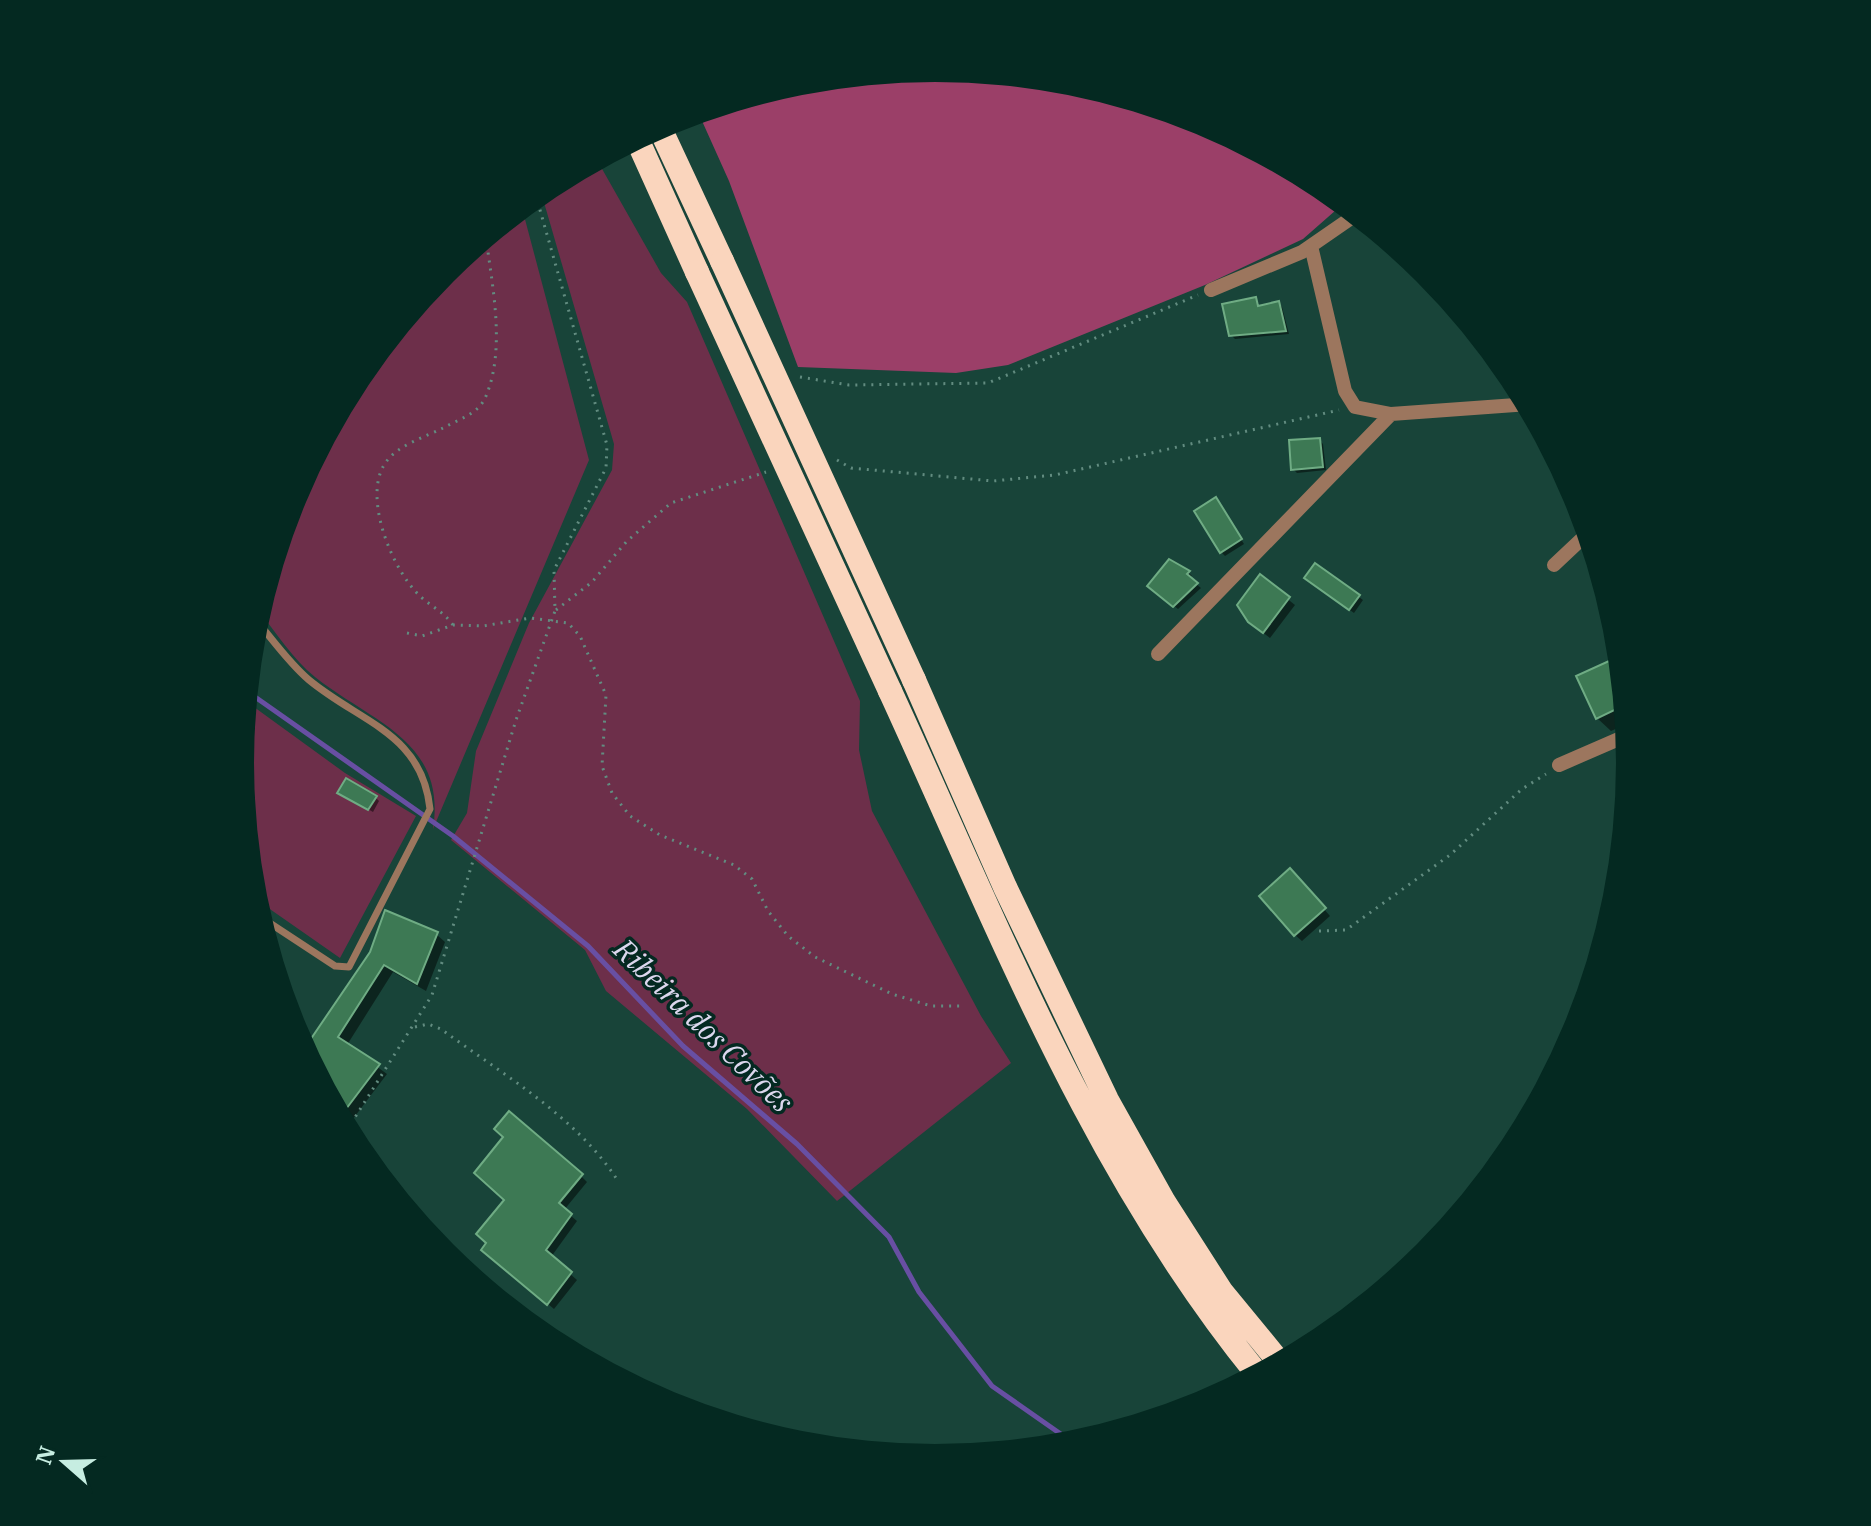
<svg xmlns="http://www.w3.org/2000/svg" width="1871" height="1526" viewBox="0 0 1871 1526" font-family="'IBM Plex Serif',serif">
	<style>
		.green { fill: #6d2f4a }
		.forest { fill: #9b3f68 }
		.shadow { fill: #0007 }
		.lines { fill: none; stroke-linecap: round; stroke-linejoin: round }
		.stream { stroke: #684fa3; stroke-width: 5 }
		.building { fill: #3d7954; stroke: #6fac84; stroke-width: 2 }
		.path { stroke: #628c80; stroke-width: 3; stroke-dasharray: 2 6; stroke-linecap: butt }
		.lane { stroke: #9c765e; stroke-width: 7 }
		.street { stroke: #9c765e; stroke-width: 14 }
		.highway { stroke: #fad5bd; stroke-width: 24 }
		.highway-bridge { stroke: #fad5bd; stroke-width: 24 }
		.labels { text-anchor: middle; stroke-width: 7; stroke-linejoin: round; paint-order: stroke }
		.water-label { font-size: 30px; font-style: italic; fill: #dcd7ee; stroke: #042921 }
	</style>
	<rect width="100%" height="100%" fill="#184439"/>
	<path class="green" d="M597,160L661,273L687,302L860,701L859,750L872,811L981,1016L1011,1063L837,1201L747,1109L606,991L585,950L451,840L467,813L476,751L529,623L612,470L614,444L541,192Z
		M522,208L589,460L433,829C447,740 371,722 315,677C293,659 276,633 259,611L294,497L358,377L444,271Z
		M247,702L345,773L416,816L340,958L254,898L241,763Z"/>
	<path class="forest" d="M936,68C980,72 1027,73 1071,81C1155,97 1278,150 1344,203L1303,239L1205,285L1008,365L956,373L798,367L729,181L698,112L800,81Z"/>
	<path class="shadow" d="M1255,299L1260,308L1278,303L1282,307L1289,334L1235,339L1231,335Z
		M1319,440L1323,444L1326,470L1297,473L1293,469Z
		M1566,475L1576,495L1575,496L1570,491Z
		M1216,499L1244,544L1225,556L1221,552Z
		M1169,562L1189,573L1192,576L1189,578L1201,588L1178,609L1154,590Z
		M1316,566L1363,600L1354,613L1311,582Z
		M1260,577L1295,605L1270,638L1257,628Z
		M1620,658L1627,724L1611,731L1597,718Z
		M340,793L375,797L379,801L373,812Z
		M1296,877L1330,916L1302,941L1295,935Z
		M436,934L445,942L426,991L393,972L347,1045L387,1074L346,1128L305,1051L371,953Z
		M581,1176L587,1182L564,1210L577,1221L551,1257L577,1280L554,1309L490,1256Z"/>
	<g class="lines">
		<path class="stream" d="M248,692L453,836L588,946L683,1046L797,1144L889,1237L919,1292L992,1386L1075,1444"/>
	</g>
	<path class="building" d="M1256,297L1258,306L1279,301L1286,331L1229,336L1222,304Z
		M1320,438L1323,467L1291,470L1289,440Z
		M1216,497L1242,539L1220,553L1194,511Z
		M1169,559L1190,571L1187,574L1198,583L1173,607L1147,586Z
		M1315,563L1360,595L1349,610L1304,578Z
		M1260,574L1290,597L1263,633L1248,622L1237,605Z
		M1620,656L1625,705L1596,719L1576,676Z
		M346,778L377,796L368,810L337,793Z
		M1290,868L1326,908L1294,936L1259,896Z
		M385,910L438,932L417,984L384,965L338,1037L380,1064L340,1117L304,1049L370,952Z
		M509,1111L583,1174L559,1203L572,1214L546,1250L572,1272L547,1305L481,1250L486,1243L476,1234L504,1200L474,1173L503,1137L494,1129Z"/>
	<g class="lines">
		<path class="path" d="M800,377L849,385L988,383L1198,295
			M837,460L851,468L993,481L1055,475L1339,410
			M556,610L592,582L627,541L671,503L766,472
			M453,625C444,612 432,607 421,597C393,572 361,496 386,462C398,445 425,437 443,428C459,419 479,414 486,396C506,348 492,286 486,237
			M407,633L422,636L453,625L483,626L530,618L568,623L580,636L606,695L602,766L612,793L630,816L660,835L734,865L752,879L768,911L788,936L815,957L892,994L931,1006H961
			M1319,931L1346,930L1450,855L1522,789L1546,774
			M415,1027L428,1024L441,1029C502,1074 577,1117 618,1181
			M347,1130L432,995L516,720L555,611L554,570L606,468L607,445L536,196"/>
		<path class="lane" d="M256,620C273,640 289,663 309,680C361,723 422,733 430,809L349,967L335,966L259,916"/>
		<path class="street" d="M1311,246L1345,391L1355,407L1391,414L1528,404
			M1211,290L1302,252L1357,214
			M1554,565L1588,533
			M1158,654L1391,414
			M1559,765L1628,735"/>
		<path class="highway" d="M659,126L722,261
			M637,139L697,272
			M914,680L1005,887L1107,1100L1164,1202L1221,1291L1280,1363
			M890,691C999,928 1092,1171 1258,1375"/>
		<path class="highway-bridge" d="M722,261L914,680
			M697,272L890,691"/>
	</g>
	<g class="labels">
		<g class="water-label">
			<text transform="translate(703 1026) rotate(44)" y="10">Ribeira dos Covões</text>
		</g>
	</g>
	<path d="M0 0H1871V1526H0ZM254 763a681 681 0 1 1 1362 0a681 681 0 1 1-1362 0Z" fill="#042921" fill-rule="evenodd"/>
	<g transform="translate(64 1462) rotate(290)" stroke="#042921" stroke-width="6" paint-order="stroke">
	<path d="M0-6L14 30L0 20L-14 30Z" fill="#c6ede1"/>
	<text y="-12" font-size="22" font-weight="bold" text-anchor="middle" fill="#c6ede1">N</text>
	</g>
</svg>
